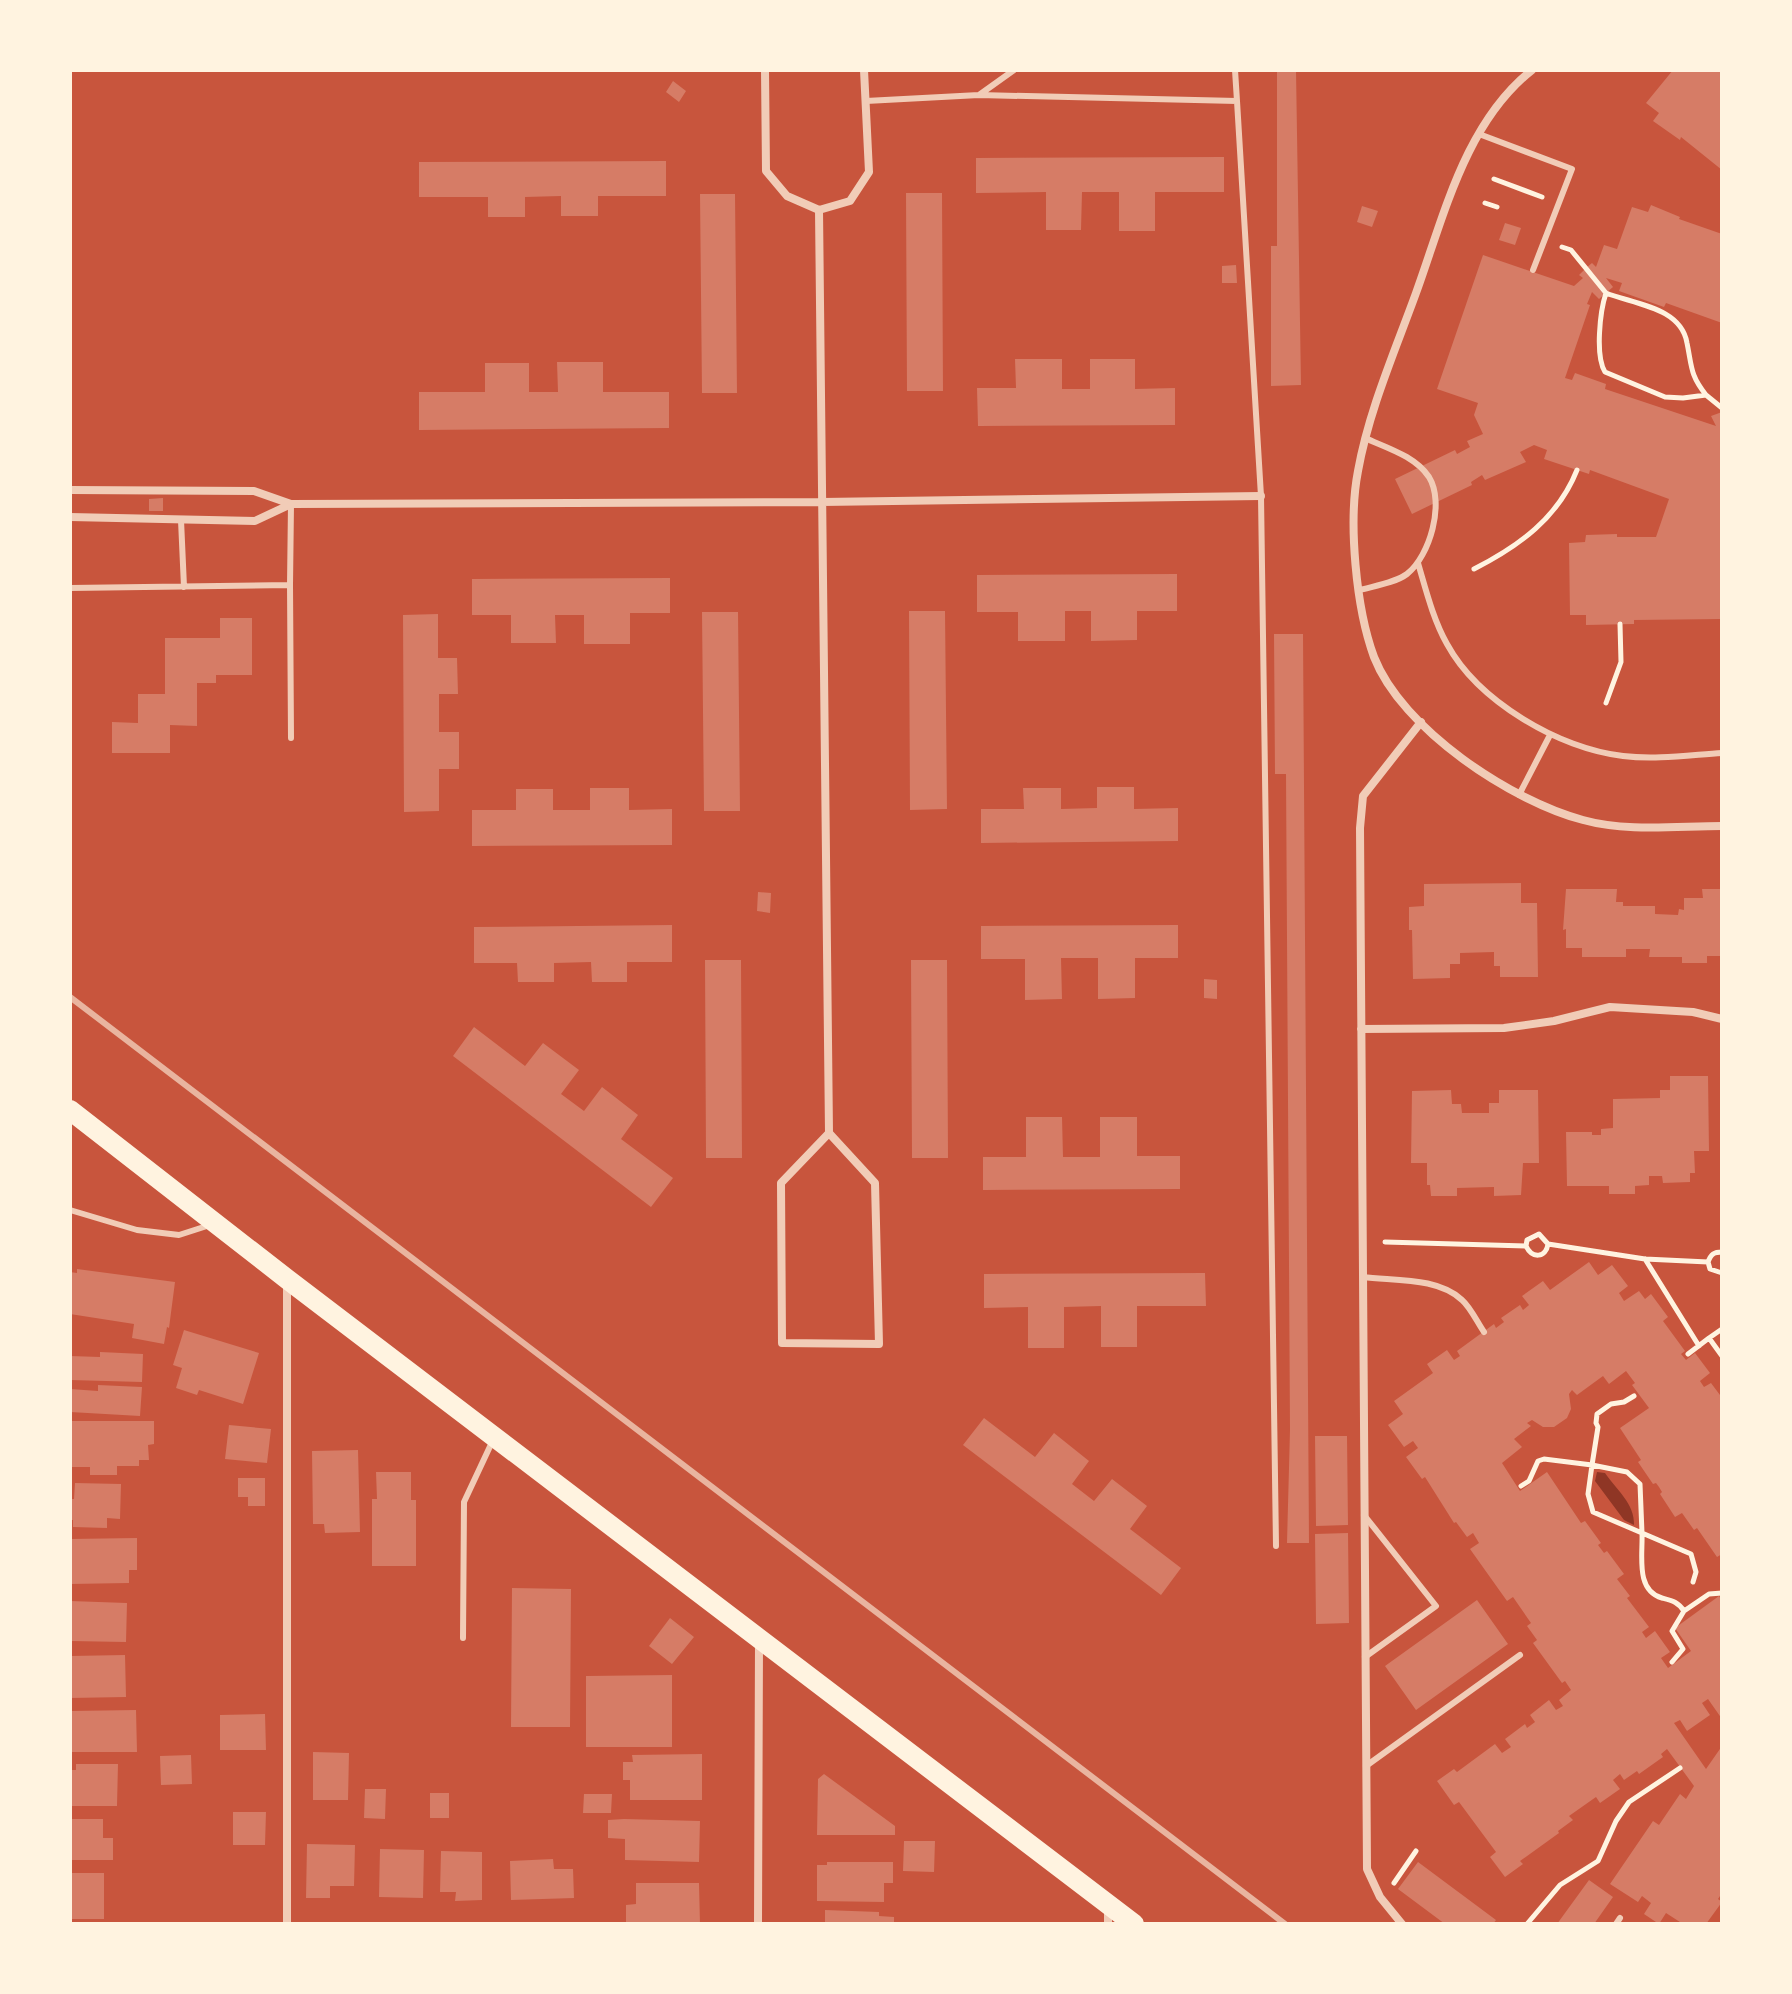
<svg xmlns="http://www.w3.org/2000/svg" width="1792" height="1994" viewBox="0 0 1792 1994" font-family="Lato,sans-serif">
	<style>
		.water { fill: #8f3625 }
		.building { fill: #d67c66 }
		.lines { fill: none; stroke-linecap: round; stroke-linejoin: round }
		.path { stroke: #fff3e0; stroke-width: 5 }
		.service { stroke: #f1ccb7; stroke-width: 6 }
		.minor { stroke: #f1ccb7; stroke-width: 8 }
		.primary { stroke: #fff3e0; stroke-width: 20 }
		.rail { stroke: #e9b49f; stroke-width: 6 }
	</style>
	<rect width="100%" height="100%" fill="#c8553d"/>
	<path class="water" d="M1597,1472L1605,1473C1616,1489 1635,1504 1634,1525L1624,1520L1595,1481Z"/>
	<path class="building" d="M1277,70H1296L1301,385L1271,386V246H1277Z
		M1673,70H1722V170L1681,137L1680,140L1653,121L1659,113L1646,103Z
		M673,81L686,91L679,102L666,92Z
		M1224,157V192H1155V231H1119V192H1082L1081,230H1046V192L976,193V158Z
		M666,161V196H598V216H561V196L525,197V217H488V197H419V162Z
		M906,193H942L943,391H907Z
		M700,194H735L737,393H702Z
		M1651,205L1680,217L1679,219L1722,234V323L1666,303L1664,307L1619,291L1622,283L1606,278L1613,287L1599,299L1592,292L1587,304L1590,305L1565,378L1572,380L1575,373L1606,384L1605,389L1716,426L1711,416L1722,412V619L1634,620V624L1586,625V615H1570L1569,543L1585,542L1586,535L1617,534V537H1656L1669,499L1590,470L1589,474L1544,459L1547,450L1534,445L1520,452L1526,462L1485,480L1482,475L1471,482L1472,485L1412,514L1395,479L1455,450L1457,454L1470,447L1467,441L1483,434L1474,415L1478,403L1437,389L1483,255L1574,286L1583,278L1579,275L1586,268L1592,263L1596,267L1604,245L1617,249L1632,207L1648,212Z
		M1362,206L1378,211L1372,227L1357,222Z
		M1505,223L1521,228L1515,245L1499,240Z
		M1236,265L1237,283H1222V266Z
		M1015,359H1062V389H1090V359H1135V389L1175,388V425L978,426L977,388H1016Z
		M557,362H603V392H669V428L419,430V392H485V363H529V392H558Z
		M163,498V511H149V499Z
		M1177,574V611H1137V640L1091,641V611H1065V641H1018V612H977V575Z
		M670,578V613H630V644H584V615H555L556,643H511V615H472V579Z
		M909,611H945L947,809L910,810Z
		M702,612H738L740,811H704Z
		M438,614V658H457L458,694H439V732H459V769H439V811L404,812L403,615Z
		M220,618H252V675H216V683H197V726L170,725V753H112V722L138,723V694H165V638H220Z
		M1274,634H1303L1309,1543H1287L1290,1430L1286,774H1275Z
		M1097,787H1134V809L1178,808V841L981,843V809H1024L1023,788H1061V809L1097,808Z
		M590,788H629V810L672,809V845L472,846V810H516V789H553V810H590Z
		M1521,883V903H1537L1538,977H1500V966H1494V952L1460,953V964H1450V978L1413,979L1412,930H1409V907L1424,906V884Z
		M1566,889H1617L1616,902H1623V906H1655V914L1678,915L1679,909L1684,910V898H1703L1702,889H1722V956H1707V963H1682V957H1649L1650,949H1626V957H1582V948H1566V929L1563,930Z
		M758,892L771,893L770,913L757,911Z
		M672,925V962H627V982H592L591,962L554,963V982H518L517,963H474V927Z
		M1178,925V958H1135V998L1098,999V958H1061L1062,999L1025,1000V959H981V926Z
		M705,960H741L742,1158H706Z
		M911,960H947L948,1158H912Z
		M1204,979L1217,980V999L1204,998Z
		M474,1027L525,1066L543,1043L579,1070L561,1094L584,1111L602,1087L638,1115L621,1139L673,1178L651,1207L453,1056Z
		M1670,1076H1708L1709,1151H1694L1695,1173H1690V1182L1663,1183L1662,1176H1649V1185L1635,1186V1194H1609V1186H1567L1566,1132H1592V1135H1601V1129L1613,1128V1099L1660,1098V1090H1670Z
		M1451,1090L1452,1104H1461L1462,1113H1489V1103H1499V1090H1538L1539,1163H1523L1521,1195L1494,1196V1187L1457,1188V1196H1431L1430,1185H1427V1163H1411L1412,1091Z
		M1026,1117H1062L1063,1157H1100V1117H1137V1156H1180V1189L983,1190V1157H1026Z
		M1589,1262L1598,1275L1612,1265L1628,1286L1619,1293L1624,1301L1639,1291L1645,1299L1651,1294L1668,1317L1663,1321L1685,1351L1681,1354L1686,1360L1695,1353L1710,1373L1700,1381L1704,1387L1711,1383L1720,1395L1722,1393V1554L1717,1557L1697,1528L1694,1530L1682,1513L1675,1517L1660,1494L1662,1492L1659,1487L1656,1483L1653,1484L1638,1462L1641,1460L1620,1428L1649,1408L1632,1385L1635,1383L1626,1371L1609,1384L1603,1376L1577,1395L1572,1390L1569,1394L1571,1409L1567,1418L1554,1427H1543L1532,1420L1527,1423L1531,1426L1514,1439L1522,1447L1502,1463L1520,1491L1547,1472L1581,1523L1585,1521L1601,1543L1598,1545L1604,1553L1607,1551L1624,1574L1617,1579L1630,1596L1627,1598L1649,1627L1642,1632L1646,1638L1655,1631L1670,1652L1661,1658L1668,1668L1691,1651L1675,1628L1719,1596L1722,1601V1719L1708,1699L1702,1703L1710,1715L1687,1731L1680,1720L1674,1723L1706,1769L1722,1746V1893L1718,1899L1722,1902L1706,1924H1683L1666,1913L1659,1924L1644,1914L1651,1903L1642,1896L1638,1902L1610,1884L1653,1821L1659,1825L1680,1794L1686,1799L1694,1786L1667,1749L1661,1754L1663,1757L1639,1774L1637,1771L1624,1780L1620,1774L1613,1780L1620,1789L1600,1803L1596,1797L1569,1816L1573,1820L1558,1831L1559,1833L1520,1861L1523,1864L1505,1877L1490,1857L1496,1852L1459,1802L1454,1805L1437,1781L1454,1769L1457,1772L1495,1744L1502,1753L1511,1747L1505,1739L1525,1724L1527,1728L1535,1722L1530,1715L1549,1700L1556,1710L1563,1706L1559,1700L1571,1690L1565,1681L1562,1683L1533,1643L1537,1640L1527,1626L1531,1623L1513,1597L1507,1601L1470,1549L1479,1543L1473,1533L1467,1537L1456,1522L1454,1523L1425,1477L1422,1479L1406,1457L1418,1448L1413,1441L1404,1447L1388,1425L1403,1414L1394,1401L1433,1373L1427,1364L1447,1350L1454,1360L1460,1356L1457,1351L1494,1324L1496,1328L1504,1322L1501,1318L1520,1305L1523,1310L1529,1305L1522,1296L1543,1281L1550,1290Z
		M77,1269L175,1282L169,1328L167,1327L164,1344L132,1338L134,1324L70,1314V1272L77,1273Z
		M1205,1273L1206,1306H1137V1347H1101V1306L1064,1307V1348H1028V1307L984,1308V1274Z
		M184,1330L259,1353L243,1404L199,1390L197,1395L176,1388L182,1368L173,1365Z
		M100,1352L143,1354L142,1382L70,1380V1356L100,1357Z
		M98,1385L142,1387L140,1416L70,1412V1389L98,1391Z
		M984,1418L1035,1457L1054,1433L1089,1461L1072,1484L1094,1501L1112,1479L1147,1506L1130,1529L1181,1568L1161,1595L963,1445Z
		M70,1421H154V1444L148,1445L149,1460H139V1466H117V1475H90V1467H70Z
		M229,1425L271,1429L267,1463L225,1459Z
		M1315,1436H1347L1348,1525L1316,1526Z
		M358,1450L360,1532L325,1533L324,1524H313L312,1451Z
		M376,1472H411V1500H416V1566H372V1499H377Z
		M238,1478H265V1506H248V1497H238Z
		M75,1483L121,1484L120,1519L107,1518V1528L73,1527V1520H70V1499H74Z
		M1348,1533L1349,1623L1316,1624L1315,1534Z
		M137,1538V1570H129V1583L70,1584V1539Z
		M512,1588L571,1589L570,1727H511Z
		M1477,1600L1508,1644L1416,1710L1385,1666Z
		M70,1601L127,1603L126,1642L70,1641Z
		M670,1618L694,1637L672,1664L649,1646Z
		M125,1655L126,1697L70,1698V1656Z
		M672,1675V1747H586V1676Z
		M136,1710L137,1752H70V1711Z
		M265,1714L266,1750H220V1715Z
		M313,1752L349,1753L348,1800H313Z
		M702,1754V1800H630V1780H623V1762H633L632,1755Z
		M191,1755L192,1784L161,1785L160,1756Z
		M76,1764H118L117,1806H70V1770H76Z
		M824,1774L895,1826V1835H817L818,1779Z
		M365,1789H386L385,1819L364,1818Z
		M430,1793H449V1818H430Z
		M584,1794H612L611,1813H583Z
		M233,1812H266L265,1845H233Z
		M70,1819H103V1838H113V1860H70Z
		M624,1819L700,1821L699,1862L625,1860V1839L608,1838V1820Z
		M904,1841H935L934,1872L903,1871Z
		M307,1844L355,1845L354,1886H330V1898H306Z
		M380,1849L424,1850L423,1898L379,1897Z
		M441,1851L482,1852V1900L455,1901L456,1892H440Z
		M553,1859L554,1869H573L574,1898L511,1900L510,1861Z
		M827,1862H893V1883H884V1902L817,1901V1865H827Z
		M1418,1862L1496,1920L1493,1924H1445L1398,1889Z
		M70,1873H104V1919H70Z
		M1589,1880L1613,1897L1594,1924H1557Z
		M636,1883H699L700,1924H626V1905L636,1904Z
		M825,1910L879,1912V1916L894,1917V1924H825Z"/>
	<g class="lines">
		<path class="path" d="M1494,179L1542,197
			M1485,203L1497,207
			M1562,247L1571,250L1606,293C1600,311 1595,356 1605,372L1665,397L1683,398L1706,395C1690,375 1692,367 1687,343C1681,307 1633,304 1606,293
			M1706,395L1722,408
			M1474,569C1519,546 1558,518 1577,470
			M1606,703L1621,662L1620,624
			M1385,1242L1526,1246C1532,1259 1546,1258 1548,1244L1539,1234L1527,1240L1526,1246
			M1548,1244L1645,1259L1708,1262
			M1645,1259L1699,1346
			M1708,1262C1711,1254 1714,1252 1722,1252
			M1708,1262L1710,1269L1722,1273
			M1722,1329L1709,1338L1722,1356
			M1688,1354L1709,1338
			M1592,1465L1627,1472L1640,1484L1642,1533L1593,1512L1588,1494Z
			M1521,1486L1529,1481L1538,1461L1544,1459L1592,1465L1598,1427L1596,1423L1597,1414L1611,1404L1624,1402L1634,1396
			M1684,1611L1709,1594L1722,1593
			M1672,1662L1683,1649L1672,1631L1684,1611C1678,1602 1673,1601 1662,1598C1635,1590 1643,1555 1642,1533L1691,1554L1696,1572L1693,1582
			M1394,1883L1416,1851
			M1527,1924L1560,1885L1598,1861L1616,1821L1629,1802L1680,1768"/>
		<path class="service" d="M979,95L1014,70
			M866,101L979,95L1237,101L1235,70
			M1237,101L1261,496L1276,1546
			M1479,134L1572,169L1533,270
			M181,520L184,587
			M1418,563C1426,590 1433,619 1447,644C1478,701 1559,749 1623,756C1656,760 1690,755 1722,753
			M290,585L291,738
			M70,588L290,585L291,504
			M1360,590C1374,586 1395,583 1407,574C1430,556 1445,503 1429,477C1415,456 1387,448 1365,438
			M1519,795L1550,735
			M70,1210L137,1230L179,1235L210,1225
			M1363,1277C1394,1281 1438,1277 1462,1300C1471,1308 1477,1322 1484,1332
			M1364,1515L1436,1606L1365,1657
			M463,1638L464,1502L493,1440
			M1366,1766L1520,1655
			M1616,1924L1620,1918"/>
		<path class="minor" d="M765,70L766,171L787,196L819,210L850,201L869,172L864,70
			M1532,70C1465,123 1444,216 1416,293C1395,351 1369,410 1358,471C1348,522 1356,608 1374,657C1402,729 1511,801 1583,820C1626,832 1677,826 1722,826
			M819,210L829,1133L875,1183L879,1344L782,1343L781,1183L829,1133
			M70,490L254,491L291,504L255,521L70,517
			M291,504L822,502L1261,496
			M1361,1029L1504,1028L1554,1021L1610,1007L1693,1012L1722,1019
			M1108,1909V1924
			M287,1924V1281
			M758,1924L759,1643
			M1402,1924L1380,1897L1367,1869L1360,828L1363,796L1421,722"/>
		<path class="primary" d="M70,1110L287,1279L1134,1924"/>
		<path class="rail" d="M70,997L1285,1924"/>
	</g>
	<rect width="1792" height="1994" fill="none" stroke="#fff3e0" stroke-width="144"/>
</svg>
